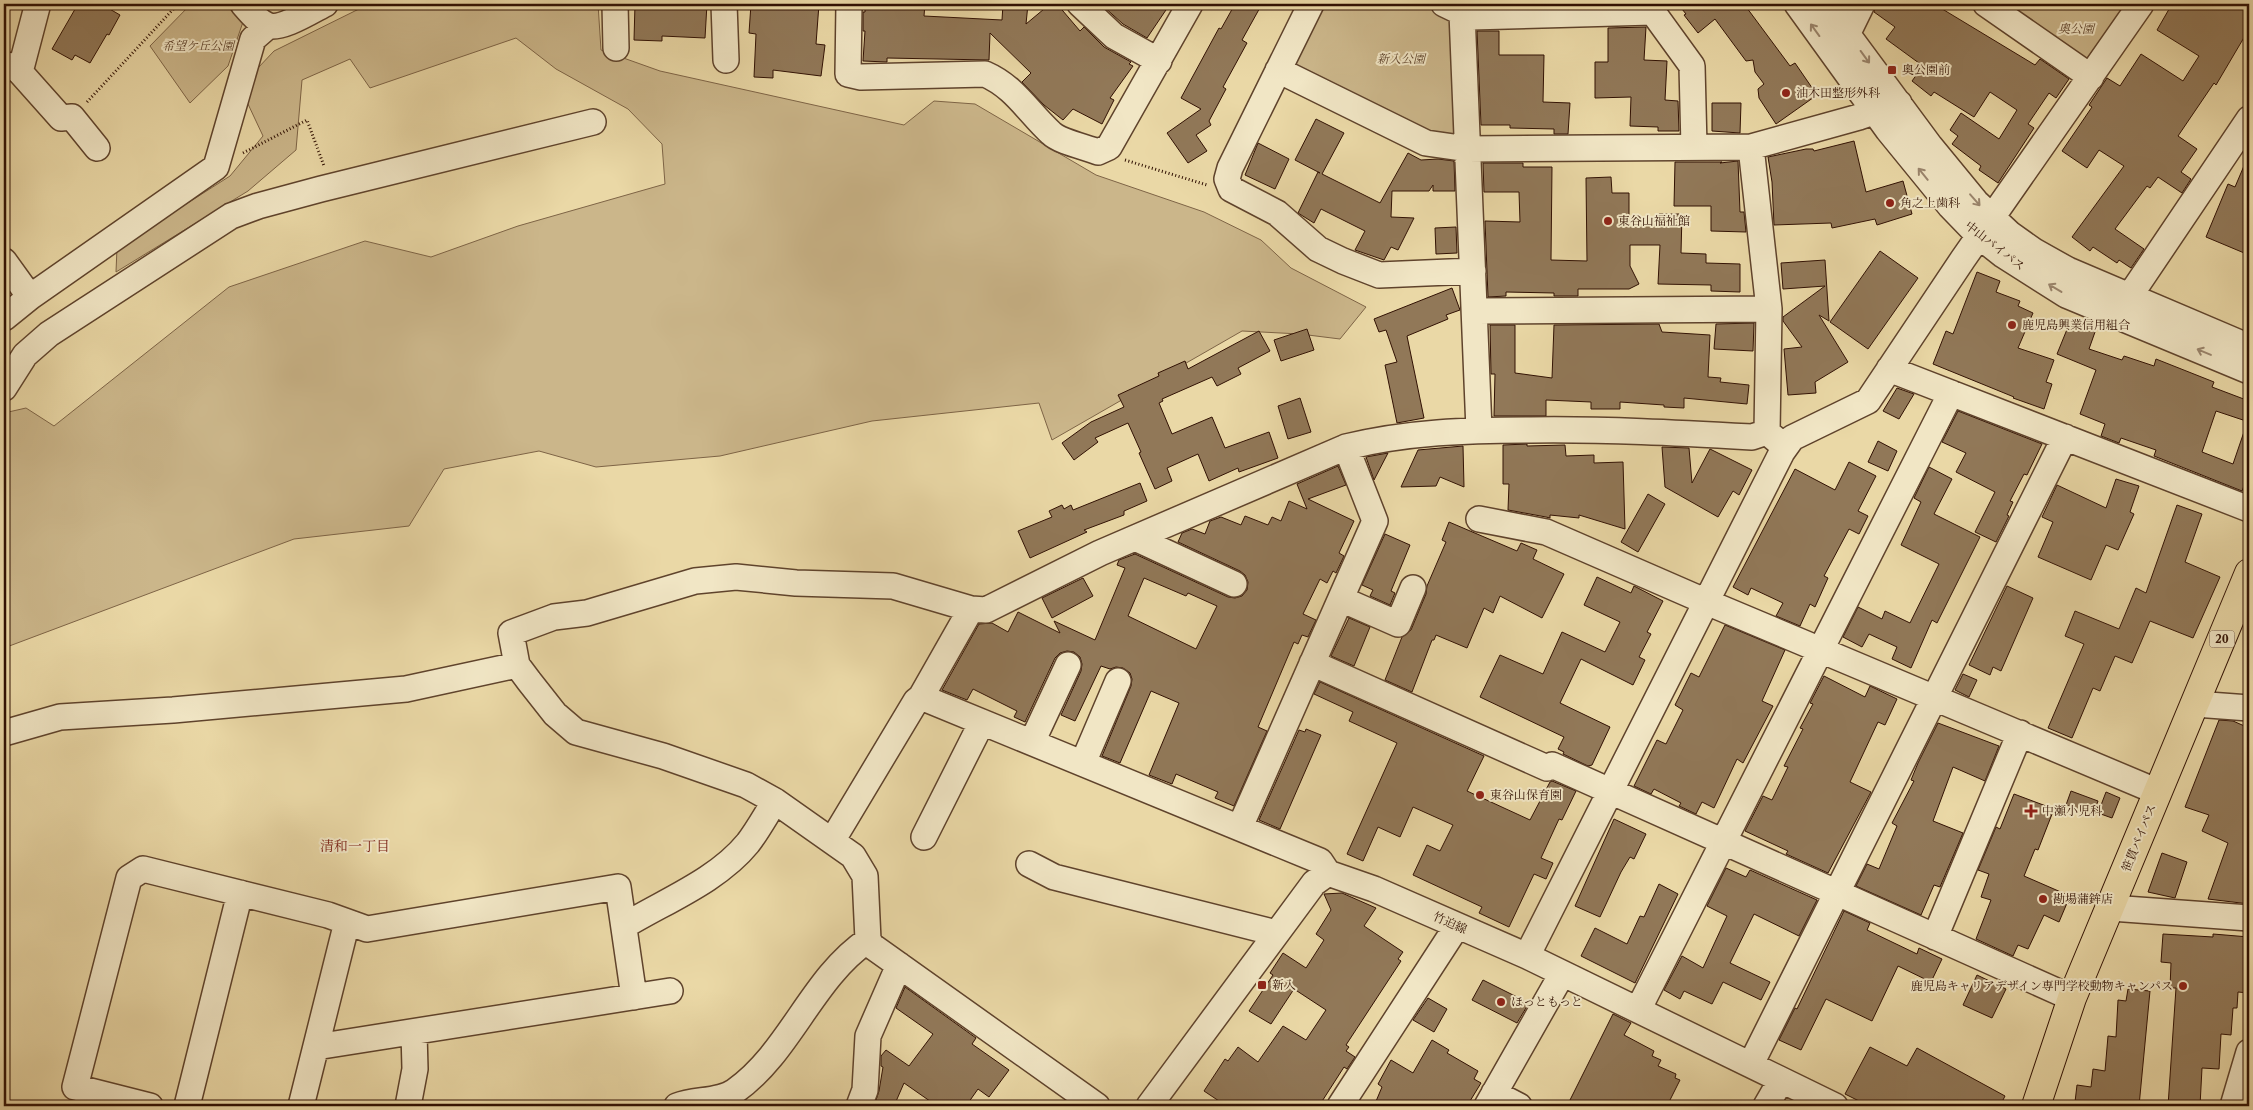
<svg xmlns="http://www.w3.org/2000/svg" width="2253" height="1110" viewBox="0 0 2253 1110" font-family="'Libre Caslon Text','Noto Serif JP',serif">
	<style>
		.green { fill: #cbb68a; stroke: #7e6446 }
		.building { fill: #917858; stroke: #311103; fill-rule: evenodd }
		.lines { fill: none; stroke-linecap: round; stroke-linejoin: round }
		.minor-casing { stroke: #5f432c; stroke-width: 28 }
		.major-casing { stroke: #311103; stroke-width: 30 }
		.path { stroke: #311103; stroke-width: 3; stroke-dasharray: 1 2.5; stroke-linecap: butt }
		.minor { stroke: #f1e6c5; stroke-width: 25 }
		.major { stroke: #ead8a6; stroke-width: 28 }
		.oneway { stroke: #9b866e }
		.poi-dot { fill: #8f2418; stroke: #f1e6c5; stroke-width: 2 }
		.labels { text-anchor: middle; stroke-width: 4; stroke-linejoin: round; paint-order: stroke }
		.shield { fill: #f1e6c5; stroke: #6b513d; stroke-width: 1 }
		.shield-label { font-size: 11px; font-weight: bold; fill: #311103 }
		.park-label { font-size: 12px; font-style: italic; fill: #5f432c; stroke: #f1e6c5 }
		.poi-label { font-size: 12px; fill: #311103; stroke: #f1e6c5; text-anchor: start }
		.street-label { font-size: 12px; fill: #311103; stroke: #f1e6c5 }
		.neighbourhood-label { font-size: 14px; fill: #7a1f14; stroke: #f1e6c5 }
	</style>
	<rect width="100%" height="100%" fill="#ead8a6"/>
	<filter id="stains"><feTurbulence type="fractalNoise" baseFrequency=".004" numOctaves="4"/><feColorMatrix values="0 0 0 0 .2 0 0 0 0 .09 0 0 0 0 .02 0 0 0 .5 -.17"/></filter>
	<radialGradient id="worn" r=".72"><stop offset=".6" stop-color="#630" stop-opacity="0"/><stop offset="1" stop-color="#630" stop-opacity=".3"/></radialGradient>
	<path class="green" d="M191,4H234L245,16L228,66L190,103L150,46Z
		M369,4H598L601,50L660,71L904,125L934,101L975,104L1096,175L1204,212L1261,240L1291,268L1366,307L1340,339L1300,334L1242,331L1052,440L1039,403L872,421L720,456L596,467L539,451L444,469L409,526L294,539L4,648V413L26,408L54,426L229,287L365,241L431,257L518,226L665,184L662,144L628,109L556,69L516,38L370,88L350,59L302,80L296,150L248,191L116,272L117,248L230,176L263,136L240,87L274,51Z
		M1323,4H1420L1450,17L1459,132L1449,139H1438L1297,71L1294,59Z
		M1995,4H2126L2087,60Z"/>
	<path class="building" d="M78,4H101L120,15L109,35L107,34L90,63L75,55L72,60L52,49Z
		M635,4H707L705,38L662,36V41L634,40Z
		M751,4H819L816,44L825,45L821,76L773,70V78L754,77L756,34L749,33Z
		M865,4H925L924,16L1002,20L1003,4H1028L1026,24L1050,4H1057L1080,31L1084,27L1104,47L1131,62L1129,64L1133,66L1110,98L1114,100L1102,124L1073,109L1063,120L1044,105L1022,82L1031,73L990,33L989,60L887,58V62L863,61L865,31H863V12H865Z
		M1106,4H1170L1147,38L1123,24L1103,6Z
		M1235,4H1262L1242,40L1247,43L1223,87L1226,89L1209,121L1211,125L1196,135L1207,151L1188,163L1167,133L1201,109L1181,98L1219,28L1221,29Z
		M1678,4H1744L1790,66L1795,63L1817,95L1776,124L1759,98L1758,89L1764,84L1755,72L1753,60L1746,61L1715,19L1698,33L1684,15L1686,14Z
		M1876,4H1934L2035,65L2040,59L2069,79L2056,98L2049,93L2028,124L2034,128L1998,183L1979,170L1981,166L1952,144L1958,136L1950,130L1961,113L1999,139L2017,110L1990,92L1974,117L1934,92L1931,96L1912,81L1923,66L1886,39L1895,27L1874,12Z
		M2172,4H2239L2249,10V29L2216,85L2214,83L2178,136L2197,149L2181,172L2191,179L2182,193L2158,177L2150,188L2147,186L2115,229L2144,249L2131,268L2119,260L2117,263L2093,247L2090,251L2072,237L2124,166L2099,150L2087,168L2062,151L2092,107L2089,105L2107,78L2120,86L2141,54L2183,81L2199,56L2157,30Z
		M1646,27L1644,60L1667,61L1665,100L1678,101L1679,131H1658V127L1630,126L1631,97L1595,98V62H1608V28Z
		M1477,31H1499V55H1544L1543,102L1570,103L1568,134H1554V129L1510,128V125H1481Z
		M1712,103H1741L1740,133L1712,131Z
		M1316,119L1344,133L1322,174L1380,203L1408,153L1421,160L1438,159L1454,161L1455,191H1433V185L1429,191H1392L1391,217L1414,218L1398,250L1391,247L1384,260L1355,250L1365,231L1321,209L1314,223L1298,213L1318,172L1320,173L1295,160Z
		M1854,141L1866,192L1903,181L1912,214L1877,225L1875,219L1832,228L1831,223L1774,225L1772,182L1768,157L1806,149H1813L1814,151Z
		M1258,143L1289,159L1275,189L1245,175Z
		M2249,154V255L2206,237L2228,184L2235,187Z
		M1738,161L1740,212H1744L1746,232L1711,231V206H1674L1675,162H1722L1720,163Z
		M1483,163H1523V167H1552L1551,260L1587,261L1586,178L1611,177L1612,193H1629V221H1659V214H1682L1681,253L1706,254V263L1740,264V292L1711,291V285L1658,284L1660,245H1630V266L1639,284L1629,289H1578V296H1554V293L1506,292V296L1488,297L1485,221L1520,222L1519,192H1484Z
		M1456,227L1457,253L1436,254L1435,228Z
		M1880,251L1918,278L1868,349L1830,322Z
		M1825,260L1829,321L1819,315L1848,362L1815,382L1816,393L1788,395L1784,349L1802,347L1783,321V317L1825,286L1783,289L1781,263Z
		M1977,272L2000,281L1996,292L2020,301L2018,306L2033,313L2018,348L2054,360L2046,382L2052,384L2044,409L2013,398L2014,397L1933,364L1946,331L1953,334Z
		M1452,288L1460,310L1446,315L1448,319L1407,336L1424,418L1397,423L1385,365L1397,362L1386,330L1379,332L1374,319Z
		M2070,322L2095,332L2089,349L2122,360L2124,356L2154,366L2156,359L2214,382L2212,387L2249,401V422L2216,411L2202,452L2233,464L2247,423L2249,424V473L2242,491L2154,456L2156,450L2121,438L2119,443L2101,436L2105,424L2080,414L2096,370L2057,354Z
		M1754,323L1753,351L1714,349L1716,324Z
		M1659,324L1662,332L1710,335L1708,377L1721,378L1720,382L1749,385L1747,404L1684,398V408L1664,407V405L1620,402V409H1591V402L1546,400V416H1494L1495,374H1491L1490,325H1515V373L1552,378L1554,325Z
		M1307,329L1314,350L1281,361L1274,340Z
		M1259,331L1270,351L1238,368L1241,374L1217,386L1212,377L1162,399L1163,401L1159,403L1172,434L1212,417L1225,448L1269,432L1278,458L1239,472L1238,468L1209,481L1198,454L1167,468L1172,481L1155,489L1139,453L1141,452L1128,423L1095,438L1098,442L1074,460L1062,443L1091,422L1124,407L1118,395L1159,376L1158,373L1185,361L1188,369Z
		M1897,388L1914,394L1899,419L1883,411Z
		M1300,398L1311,432L1288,439L1278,406Z
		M1958,411L2042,444L2027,475L2024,474L2010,501L2013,502L2007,515L2009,516L1996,542L1975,532L1995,492L1956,472L1966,453L1942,442Z
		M1878,441L1897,451L1888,471L1868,462Z
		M1527,444V446L1565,445L1566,456L1594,455V463L1623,462L1625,529L1579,515V518L1550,515V518L1546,517L1508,510L1509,484H1503V445Z
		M1463,446L1464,487L1440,477L1436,486L1401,487L1418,450Z
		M1662,447L1689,448L1692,483L1710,449L1752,470L1739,495L1733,491L1718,517L1665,487Z
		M1388,453L1374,480L1366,457Z
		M1849,462L1876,476L1858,511L1868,516L1859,534L1849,529L1824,576L1828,578L1815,607L1810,604L1800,626L1776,616L1783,603L1751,588L1748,595L1733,587L1795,469L1835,490Z
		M1338,466L1346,485L1308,499L1354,521L1339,553L1344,556L1336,573L1333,571L1327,583L1320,579L1303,614L1316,620L1308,637L1302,635L1298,644L1294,642L1258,727L1267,731L1234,806L1215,798L1218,792L1176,774L1172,784L1149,775L1179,703L1151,691L1120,763L1102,756L1131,686L1132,679L1130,673L1123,668L1116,667L1110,669L1101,666L1075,721L1061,715L1081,671L1082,664L1080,657L1074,652L1067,651L1060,653L1055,658L1025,722L1014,717L1017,711L973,689L967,700L942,690L979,624L992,623L1008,632L1018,612L1060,633L1054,621L1095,640L1125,568L1117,565L1119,560L1135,554L1228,597L1235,598L1242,596L1247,590L1248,582L1245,575L1240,571L1178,542L1182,533L1192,529L1205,534L1210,521L1221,517L1241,525L1245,516L1268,525L1272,517L1281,521L1289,501L1307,509L1297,484ZM1144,578L1186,596L1188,593L1217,606L1196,649L1128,616Z
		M1929,467L1952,479L1934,514L1980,537L1937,623L1932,620L1911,668L1892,659L1897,647L1869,634L1862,647L1843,637L1858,607L1882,619L1885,611L1910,623L1939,564L1901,545L1921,502L1914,498Z
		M2116,479L2139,486L2130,512L2134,514L2118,550L2106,545L2091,580L2038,557L2053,522L2042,517L2057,485L2106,508Z
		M1140,483L1147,501L1124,511V515L1084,530L1087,532L1030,558L1018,531L1052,517L1049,511L1062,505L1064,509L1071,505L1073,510Z
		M1648,494L1665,504L1638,552L1621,542Z
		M2177,505L2202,514L2185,562L2220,577L2193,638L2150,621L2132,663L2115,656L2100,691L2093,688L2072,738L2048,728L2084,644L2065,636L2075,611L2119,629L2136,588L2146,593Z
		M1449,522L1517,551L1521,543L1537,550L1533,559L1564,574L1542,618L1500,596L1493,613L1484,608L1467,648L1436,635L1434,640H1432L1412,692L1385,680L1402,637L1411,630L1426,594L1427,586L1446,542L1442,540Z
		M1385,534L1410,545L1391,591L1395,593L1390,605L1370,596L1373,590L1362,585Z
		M1597,577L1631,593L1634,586L1663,601L1647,632L1651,634L1639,657L1645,660L1633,685L1581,659L1560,703L1610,727L1592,765L1588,766L1563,754L1564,752L1558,749L1564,737L1480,697L1500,655L1543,674L1562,632L1605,652L1620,622L1584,605Z
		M1083,578L1093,596L1052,618L1042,598Z
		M2007,586L2033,598L2001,671L1993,667L1990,675L1969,665Z
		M1349,618L1370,627L1354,666L1331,656Z
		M1725,625L1785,650L1762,701L1773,706L1743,763L1737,759L1714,808L1702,802L1696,814L1679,806L1681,803L1654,789L1651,794L1634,786L1657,740L1666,744L1683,710L1675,705L1691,673L1699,677Z
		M1963,674L1977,680L1969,697L1955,690Z
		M1824,676L1865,697L1870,686L1897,699L1885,725L1878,722L1850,782L1871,792L1828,873L1786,854L1788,851L1745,831L1763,796L1772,800L1788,767L1784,766L1803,729L1800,728L1813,704L1810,703Z
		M1320,682L1484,756L1467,791L1530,820L1550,782L1552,781L1576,791L1562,820L1559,819L1541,858L1553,863L1546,879L1534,874L1509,927L1479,913L1482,907L1413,875L1427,845L1440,851L1453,825L1413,807L1400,837L1378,827L1363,861L1347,854L1397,743L1349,721L1353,712L1314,694Z
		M2219,720L2233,721L2249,728V904L2208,899L2228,843L2202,831L2209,815L2185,807Z
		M1938,723L1999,746L1985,781L1953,767L1933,821L1963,833L1940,887L1934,885L1921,915L1856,886L1867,864L1879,869L1897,826L1892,823L1914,781L1911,780L1918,763Z
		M1306,729L1321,735L1280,829L1259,820L1299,730L1305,732Z
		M2071,791L2098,801L2093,815L2066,805Z
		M2106,792L2120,798L2112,818L2098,813Z
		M2014,794L2054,809L2038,850L2035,849L2024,876L2070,896L2059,922L2044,915L2028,949L2018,945L2013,956L1976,939L1991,900L1981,897L1989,874L1978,870L1996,827L2000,829Z
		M1614,819L1646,834L1634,859L1630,857L1621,872L1600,917L1575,906Z
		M2162,853L2187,862L2175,898L2148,892Z
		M1726,868L1746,877L1750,870L1817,900L1799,936L1754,914L1730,963L1770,982L1761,1000L1723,982L1712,1004L1684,991L1680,999L1664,990L1682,956L1703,968L1727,916L1707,906Z
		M1659,884L1678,894L1635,983L1581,956L1595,928L1627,944L1640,916L1644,917Z
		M1342,893L1376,908L1364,926L1403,952L1398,959L1401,961L1346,1045L1349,1047L1346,1051L1355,1057L1347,1069L1344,1067L1319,1106H1215L1219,1101L1204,1091L1225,1059L1228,1061L1238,1047L1258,1062L1283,1026L1306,1040L1326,1010L1294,989L1271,1024L1249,1011L1273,975L1270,973L1283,953L1306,968L1324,940L1316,934L1331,910L1324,894Z
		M1844,911L1870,923L1867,930L1917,954L1919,948L1942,959L1931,982L1898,966L1872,1021L1826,999L1801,1050L1779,1040L1795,1008L1797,1009Z
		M2163,934L2213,937V934L2249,937V993L2238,992L2237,1008H2233L2231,1035L2221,1034L2219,1069L2202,1068L2200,1106H2168L2176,988H2170L2171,963L2161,962Z
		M1977,975L2006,989L1992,1018L1963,1005Z
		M1483,980L1529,1003L1517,1023L1472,1000Z
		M905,987L976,1038L972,1044L1009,1070L989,1097L978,1089L966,1106H937L904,1083L894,1106H874L879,1091L883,1067L881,1066V1056L886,1050L909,1066L933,1034L896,1008Z
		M2128,989L2150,991L2139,1106H2110L2075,1102L2077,1085L2091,1087L2093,1069L2105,1071L2108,1036L2116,1037L2118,1000L2126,1001Z
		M1428,998L1447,1009L1434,1032L1413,1020Z
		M1613,1014L1631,1023L1624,1035L1654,1051L1652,1056L1661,1060L1658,1066L1676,1074L1675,1078L1680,1080L1667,1106H1567Z
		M1432,1040L1449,1050L1447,1053L1478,1071L1474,1079L1481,1083L1467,1106H1374L1382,1087L1378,1084L1391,1060L1413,1073Z
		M1870,1047L1907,1066L1917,1048L2005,1096L2000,1106H1869L1845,1094Z"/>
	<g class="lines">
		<defs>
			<path id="minor" d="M243,4C250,12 257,21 267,25C280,31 313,10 325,4
				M615,4L616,48
				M724,4L726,60
				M849,4L848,74L861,77L985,74C1015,87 1028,112 1051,133C1060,142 1086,147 1098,152L1109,147L1190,4
				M1080,4L1114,36L1159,61
				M1311,4L1230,168L1227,179L1231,189L1277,213L1318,249L1343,261L1379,275L1473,271
				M1444,4L1471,17L1653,12
				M1647,4L1692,66L1694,147
				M1797,4L1888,130L1950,206L1979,236L2003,255L2066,295L2249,371
				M1825,4L1930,146L1976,202L2010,234L2034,251L2068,270L2249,347
				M1986,4L2091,77
				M1462,13L1479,430
				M1841,47L1862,4
				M4,65L13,66L20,72L61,118L72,117L97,148
				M1278,70L1426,143L1468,149L1751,147L1859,117L1899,103
				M20,72L37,7L34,4
				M1751,147L1769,309L1767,432L1780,443
				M4,261L30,297L4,318
				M30,297L216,167L253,39L268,26
				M2129,297L2249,119
				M1475,311L1769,309
				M1889,369L2249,509
				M4,388L25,355L49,334L231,216L258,206L321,189L593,122
				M1479,519L1546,532L1716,606L2158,792
				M1135,538L1234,584
				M1341,599L1398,624L1413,588
				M1312,663L1547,768L1552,765L2072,998
				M921,697L1320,861L1328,873
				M2195,704L2249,708
				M4,733L60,717L173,710L406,689L517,665
				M1032,742L1068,665
				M1083,763L1118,681
				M1240,827L1375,521L1346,447
				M924,837L982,722
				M832,841L916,701L921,697L971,609
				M1029,864L1054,877L1276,933
				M2111,908L2249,918
				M624,926C665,901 717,881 748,843C758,830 766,815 775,801
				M1935,937L2020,733
				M1527,956L1782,452L1792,438L1868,401L1963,259L2141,4
				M1638,1010L1951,393
				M316,1047L670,991
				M1751,1064L2065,437
				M1494,1093L1519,1106
				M150,1106L75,1087L129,878L143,869L328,915L367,929L618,887L634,997
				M187,1106L240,893
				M301,1106L347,922
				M408,1106L415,1069L414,1032
				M677,1106C695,1099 720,1102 735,1091C791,1051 811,979 868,940
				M859,1106L865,1090L868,1036L899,965
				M1097,1106L872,946L868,940L865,876L853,856L775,801L746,785L663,756L576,732L555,714L529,681L517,665L511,633L554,617L587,613L695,581L736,577L796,583L893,586L971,609L986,610L1100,553L1346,447C1407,432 1468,430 1531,430C1605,429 1679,433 1752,437L1767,432
				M1149,1106L1314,883L1328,873L1374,889L1527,956L1835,1106
				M1340,1106L1457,926
				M1487,1106L1562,974
				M1766,1106L1781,1080
				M2233,1106L2249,1052"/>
			<path id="major" d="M2036,1106L2072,998L2249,573"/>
		</defs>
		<use href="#minor" class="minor-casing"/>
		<use href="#major" class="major-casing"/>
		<path class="path" d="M87,102L178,4
			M243,153L307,120L324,166
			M1125,160L1207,185"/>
		<use href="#minor" class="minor"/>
		<use href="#major" class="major"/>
	</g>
	<defs><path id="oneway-shaft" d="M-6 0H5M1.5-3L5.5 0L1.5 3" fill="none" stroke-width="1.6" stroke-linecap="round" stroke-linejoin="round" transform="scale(1.25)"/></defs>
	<g class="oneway">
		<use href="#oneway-shaft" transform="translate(1815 30) rotate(-126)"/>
		<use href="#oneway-shaft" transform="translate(1865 57) rotate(54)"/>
		<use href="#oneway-shaft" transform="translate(1923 174) rotate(-129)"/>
		<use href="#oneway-shaft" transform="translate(1975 200) rotate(49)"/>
		<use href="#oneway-shaft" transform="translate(2055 288) rotate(-149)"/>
		<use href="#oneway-shaft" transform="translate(2204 352) rotate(-157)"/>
	</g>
	<g class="poi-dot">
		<rect x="1887" y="65" width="10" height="10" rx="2.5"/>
		<circle cx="1786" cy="93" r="5"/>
		<circle cx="1890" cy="203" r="5"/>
		<circle cx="1608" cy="221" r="5"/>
		<circle cx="2012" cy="325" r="5"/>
		<circle cx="1480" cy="795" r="5"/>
		<path d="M2028.5 803.5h5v5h5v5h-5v5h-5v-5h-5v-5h5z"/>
		<circle cx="2043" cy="899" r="5"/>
		<rect x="1257" y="980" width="10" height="10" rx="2.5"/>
		<circle cx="2183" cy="986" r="5"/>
		<circle cx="1501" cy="1002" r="5"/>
	</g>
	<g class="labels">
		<rect class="shield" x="2209.5" y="630.5" width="25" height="17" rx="4"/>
		<g class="shield-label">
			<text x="2222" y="643">20</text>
		</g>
		<g class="park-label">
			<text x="2076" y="33">奥公園</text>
			<text x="198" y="50">希望ケ丘公園</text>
			<text x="1401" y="63">新入公園</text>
		</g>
		<g class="poi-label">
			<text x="1902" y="74">奥公園前</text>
			<text x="1796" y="97">油木田整形外科</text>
			<text x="1900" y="207">角之上歯科</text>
			<text x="1618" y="225">東谷山福祉館</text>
			<text x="2022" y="329">鹿児島興業信用組合</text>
			<text x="1490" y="799">東谷山保育園</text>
			<text x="2042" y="815">中瀬小児科</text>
			<text x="2053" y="903">勘場蒲鉾店</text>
			<text x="1272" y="989">新入</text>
			<text x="2173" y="990" text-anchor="end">鹿児島キャリアデザイン専門学校動物キャンパス</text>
			<text x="1511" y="1006">ほっともっと</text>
		</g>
		<g class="street-label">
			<text transform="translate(1995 246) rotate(38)" y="4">中山バイパス</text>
			<text transform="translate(2139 838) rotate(-68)" y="4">笹貫バイパス</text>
			<text transform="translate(1450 923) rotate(24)" y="4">竹迫線</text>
		</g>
		<g class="neighbourhood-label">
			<text x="355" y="851">清和一丁目</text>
		</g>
	</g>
	<rect width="2253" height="1110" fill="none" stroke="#ead8a6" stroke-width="20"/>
	<rect x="5" y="5" width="2243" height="1100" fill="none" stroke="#311103" stroke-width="2.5"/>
	<rect x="10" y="10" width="2233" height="1090" fill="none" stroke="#311103"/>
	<rect width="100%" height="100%" filter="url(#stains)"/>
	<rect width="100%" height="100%" fill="url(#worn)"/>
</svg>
